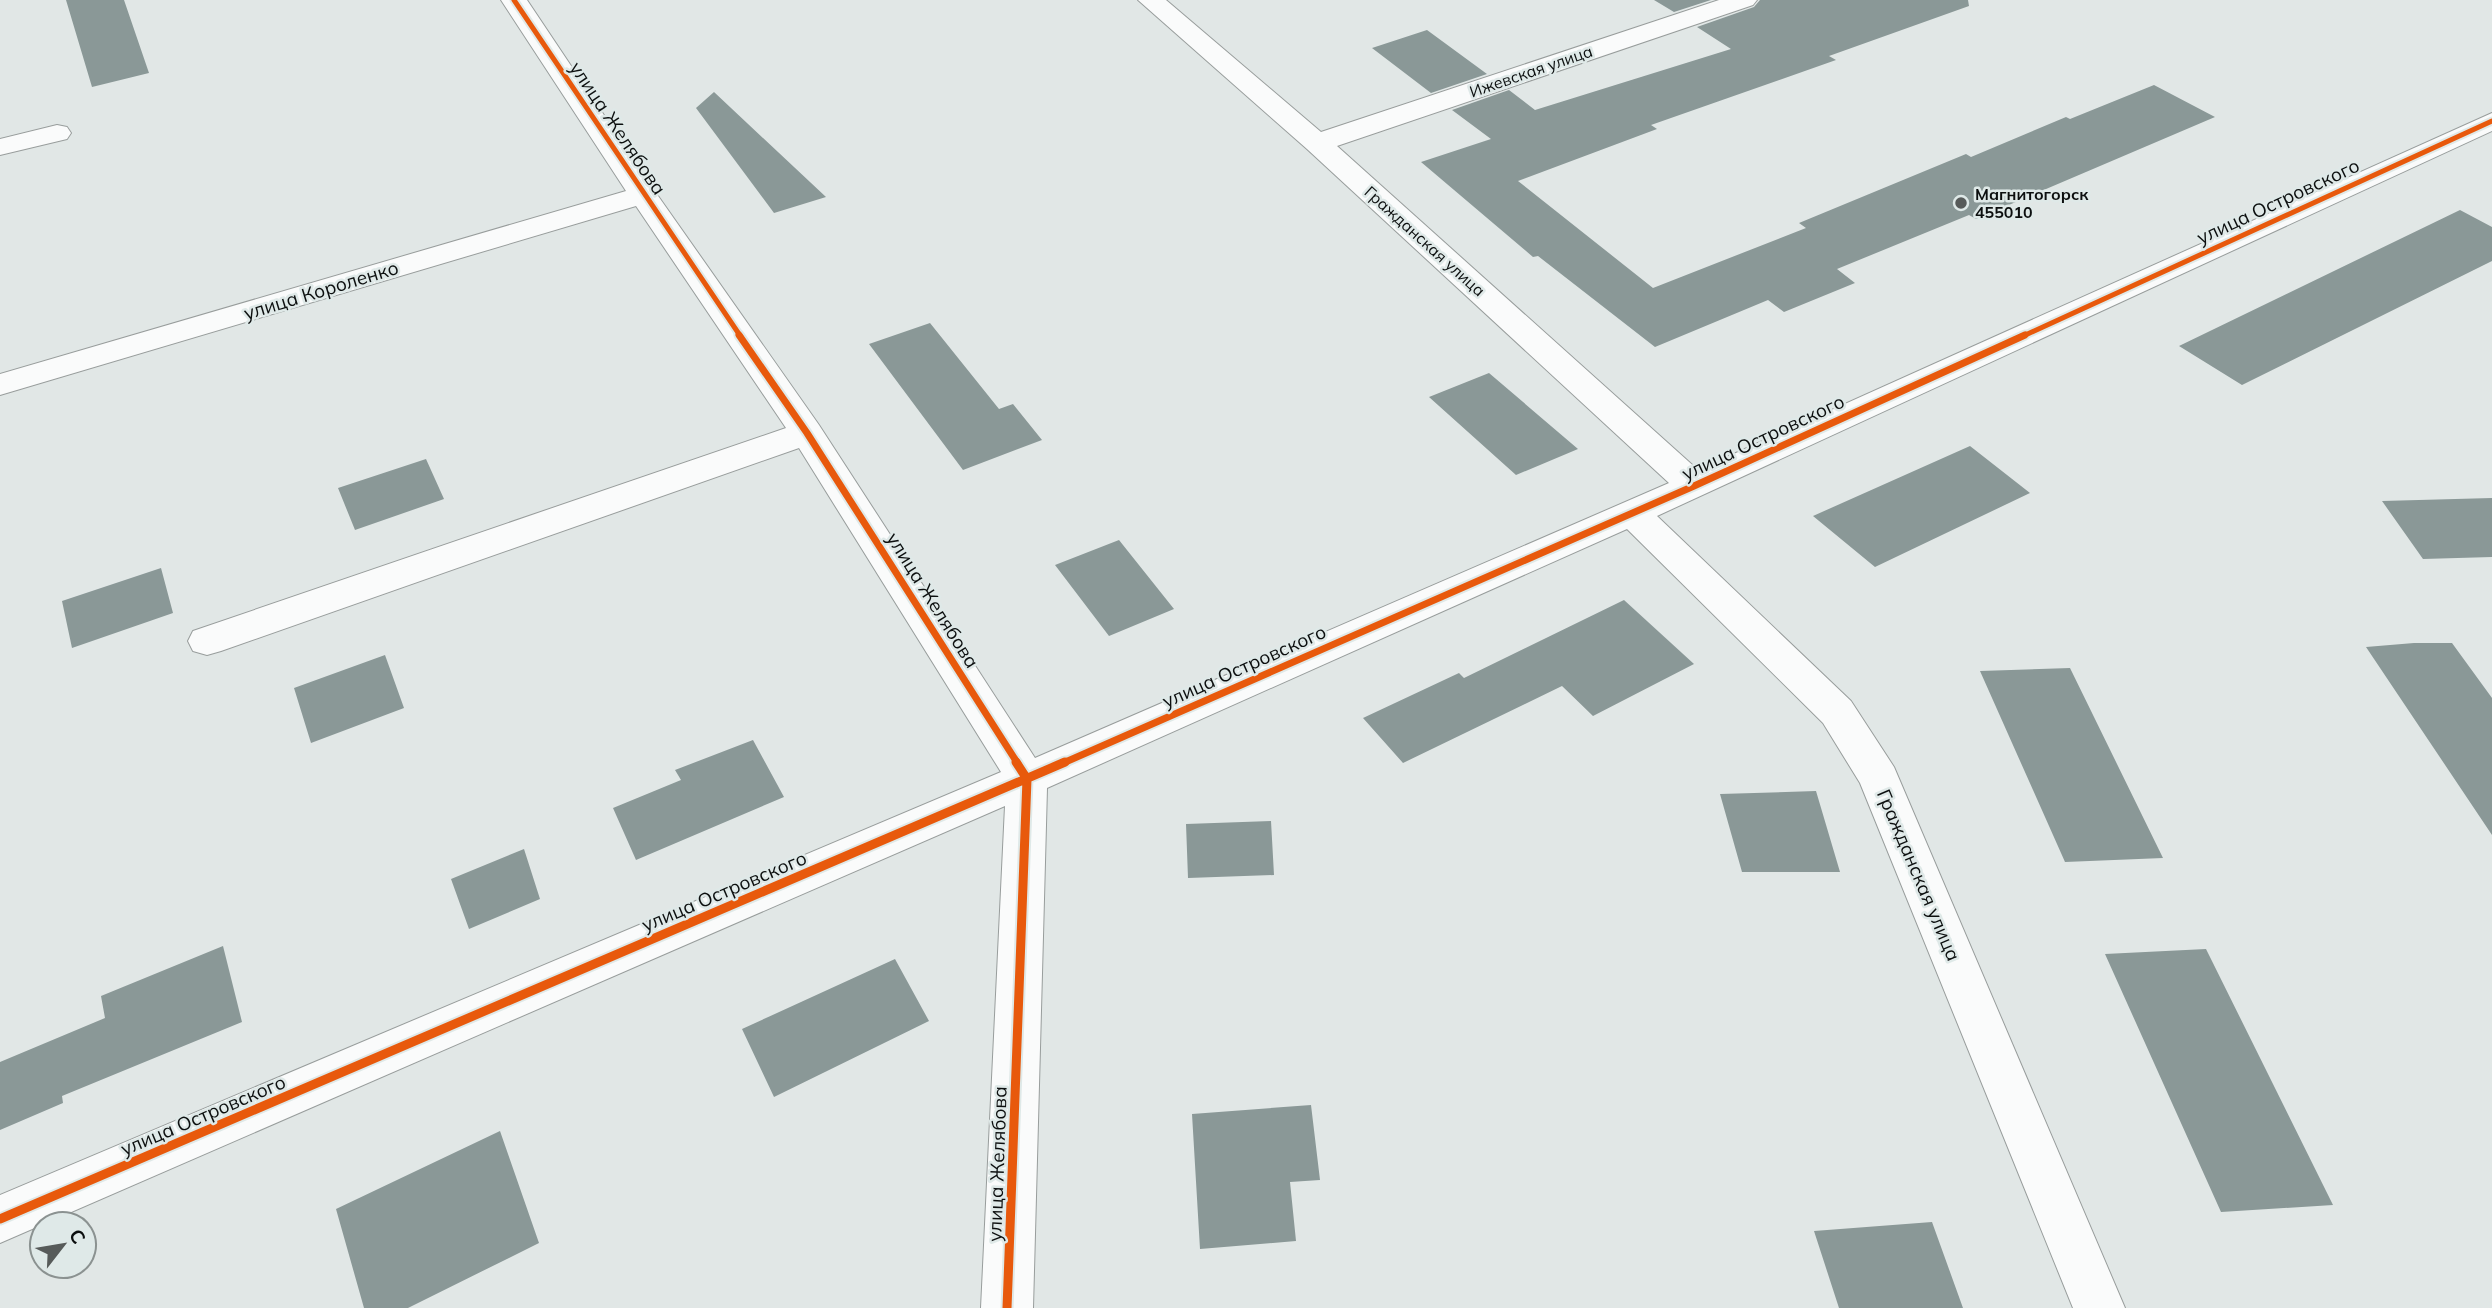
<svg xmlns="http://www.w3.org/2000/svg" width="2492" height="1308" viewBox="0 0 2492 1308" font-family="Mulish,sans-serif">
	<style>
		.building { fill: #8a9897 }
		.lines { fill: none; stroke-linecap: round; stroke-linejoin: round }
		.minor-casing { stroke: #989d9c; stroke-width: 2 }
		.minor { fill: #fafbfb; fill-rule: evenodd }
		.cycleway-far2-casing { stroke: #dfe9e8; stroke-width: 9 }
		.cycleway-far1-casing { stroke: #dfe9e8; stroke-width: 11 }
		.cycleway-casing { stroke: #dfe9e8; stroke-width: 13 }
		.cycleway-far2 { stroke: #e8590c; stroke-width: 5 }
		.cycleway-far1 { stroke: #e8590c; stroke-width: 7 }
		.cycleway { stroke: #e8590c; stroke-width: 9 }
		.poi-dot { fill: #575b5a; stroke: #dfe9e8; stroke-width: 2.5 }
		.labels { text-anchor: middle; stroke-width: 5; stroke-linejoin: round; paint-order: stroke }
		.far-street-label { font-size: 16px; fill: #0c0f0f; stroke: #dfe9e8 }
		.far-poi-label { font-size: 16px; font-weight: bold; fill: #0c0f0f; stroke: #dfe9e8; text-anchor: start }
		.street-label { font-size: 19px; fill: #0c0f0f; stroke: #dfe9e8 }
	</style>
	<rect width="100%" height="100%" fill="#e1e7e6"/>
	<path class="building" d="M66,0H124L149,73L92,87Z
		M1654,0H1711L1674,12Z
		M1760,0H1968L1969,6L1829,56L1836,60L1651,125L1657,129L1518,181L1653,288L1806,228L1799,223L1966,154L1971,157L2066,117L2070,119L2154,85L2215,117L1976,219L1969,215L1837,269L1855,283L1784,312L1768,300L1655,347L1538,256L1533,257L1421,162L1491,139L1452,110L1509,90L1535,110L1731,49L1697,27L1754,7Z
		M1427,30L1487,74L1431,93L1372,48Z
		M714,92L826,197L774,213L696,108Z
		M2460,210L2492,227V261L2242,385L2179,346Z
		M930,323L999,409L1013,404L1042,440L963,470L869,344Z
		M1489,373L1578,449L1516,475L1429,397Z
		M1970,446L2030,493L1875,567L1813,516Z
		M426,459L444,499L355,530L338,488Z
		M2492,498V557L2423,559L2382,501Z
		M1119,540L1174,609L1109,636L1055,565Z
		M161,568L173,613L72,648L62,601Z
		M1624,600L1694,664L1593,716L1562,686L1403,763L1363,718L1459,673L1464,678Z
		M2414,643H2452L2492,698V835L2366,647Z
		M385,655L404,708L311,743L294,688Z
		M2070,668L2163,858L2065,862L1980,671Z
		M753,740L784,797L636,860L613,808L681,780L675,770Z
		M1816,791L1840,872H1742L1720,794Z
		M1271,821L1274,875L1188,878L1186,824Z
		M524,849L540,899L469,929L451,879Z
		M223,946L242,1022L62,1096L63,1103L0,1130V1062L105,1018L101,996Z
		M2206,949L2333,1205L2221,1212L2105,954Z
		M895,959L929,1021L774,1097L742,1029Z
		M1311,1105L1320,1180L1290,1182L1296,1241L1200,1249L1192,1114Z
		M500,1131L539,1243L408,1308H364L336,1209Z
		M1932,1222L1963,1308H1839L1814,1231Z"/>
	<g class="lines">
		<defs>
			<path id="minor" d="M501,0H527L656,193L819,425L1035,758L1669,483L1307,149L1138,0H1166L1321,132L1719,0H1757L1753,5L1337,146L1698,470L2492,113V131L1657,516L1851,701L1894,767L2125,1308H2073L1860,783L1823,723L1627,529L1047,788L1033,1308H981L1005,806L0,1243V1195L1001,772L799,448L221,651L207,655L193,651L188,641L193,631L786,428L636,206L0,395V374L626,191Z
				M57,125L67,127L71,133L67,139L0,155V139Z"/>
		</defs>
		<use href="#minor" class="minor-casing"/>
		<use href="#minor" class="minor"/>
		<defs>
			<path id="cycleway-far2" d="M514,0L741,337
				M2021,337L2492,121"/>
			<path id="cycleway-far1" d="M739,335L807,433L1018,764
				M1061,764L1694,486L2025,335"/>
			<path id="cycleway" d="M0,1219L1065,762
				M1007,1308L1027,779L1016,762"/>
		</defs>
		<use href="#cycleway-far2" class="cycleway-far2-casing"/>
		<use href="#cycleway-far1" class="cycleway-far1-casing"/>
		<use href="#cycleway" class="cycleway-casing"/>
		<use href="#cycleway-far2" class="cycleway-far2"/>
		<use href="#cycleway-far1" class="cycleway-far1"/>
		<use href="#cycleway" class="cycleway"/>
	</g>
	<circle class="poi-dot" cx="1961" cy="203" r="7"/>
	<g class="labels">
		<g class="far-street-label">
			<text transform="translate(1531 71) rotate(-19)" y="6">Ижевская улица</text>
			<text transform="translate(1425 241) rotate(42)" y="6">Гражданская улица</text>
		</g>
		<g class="far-poi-label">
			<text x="1975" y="200">Магнитогорск<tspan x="1975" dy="18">455010</tspan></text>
		</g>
		<g class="street-label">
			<text transform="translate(618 128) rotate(56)" y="7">улица Желябова</text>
			<text transform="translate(2278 201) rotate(-25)" y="7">улица Островского</text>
			<text transform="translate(321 290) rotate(-17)" y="7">улица Короленко</text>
			<text transform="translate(1763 437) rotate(-25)" y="7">улица Островского</text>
			<text transform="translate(933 600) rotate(58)" y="7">улица Желябова</text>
			<text transform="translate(1244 666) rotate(-24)" y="7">улица Островского</text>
			<text transform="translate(1919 875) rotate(67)" y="7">Гражданская улица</text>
			<text transform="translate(724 891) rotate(-23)" y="7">улица Островского</text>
			<text transform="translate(203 1115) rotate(-23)" y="7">улица Островского</text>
			<text transform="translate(997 1164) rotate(-88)" y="7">улица Желябова</text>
		</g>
	</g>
	<g transform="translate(63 1245) rotate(59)"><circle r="33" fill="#dfe9e8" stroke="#8b9291" stroke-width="2"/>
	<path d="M0-5L12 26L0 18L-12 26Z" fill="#575b5a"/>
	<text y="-10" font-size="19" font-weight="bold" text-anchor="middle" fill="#0c0f0f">С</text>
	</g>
</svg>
